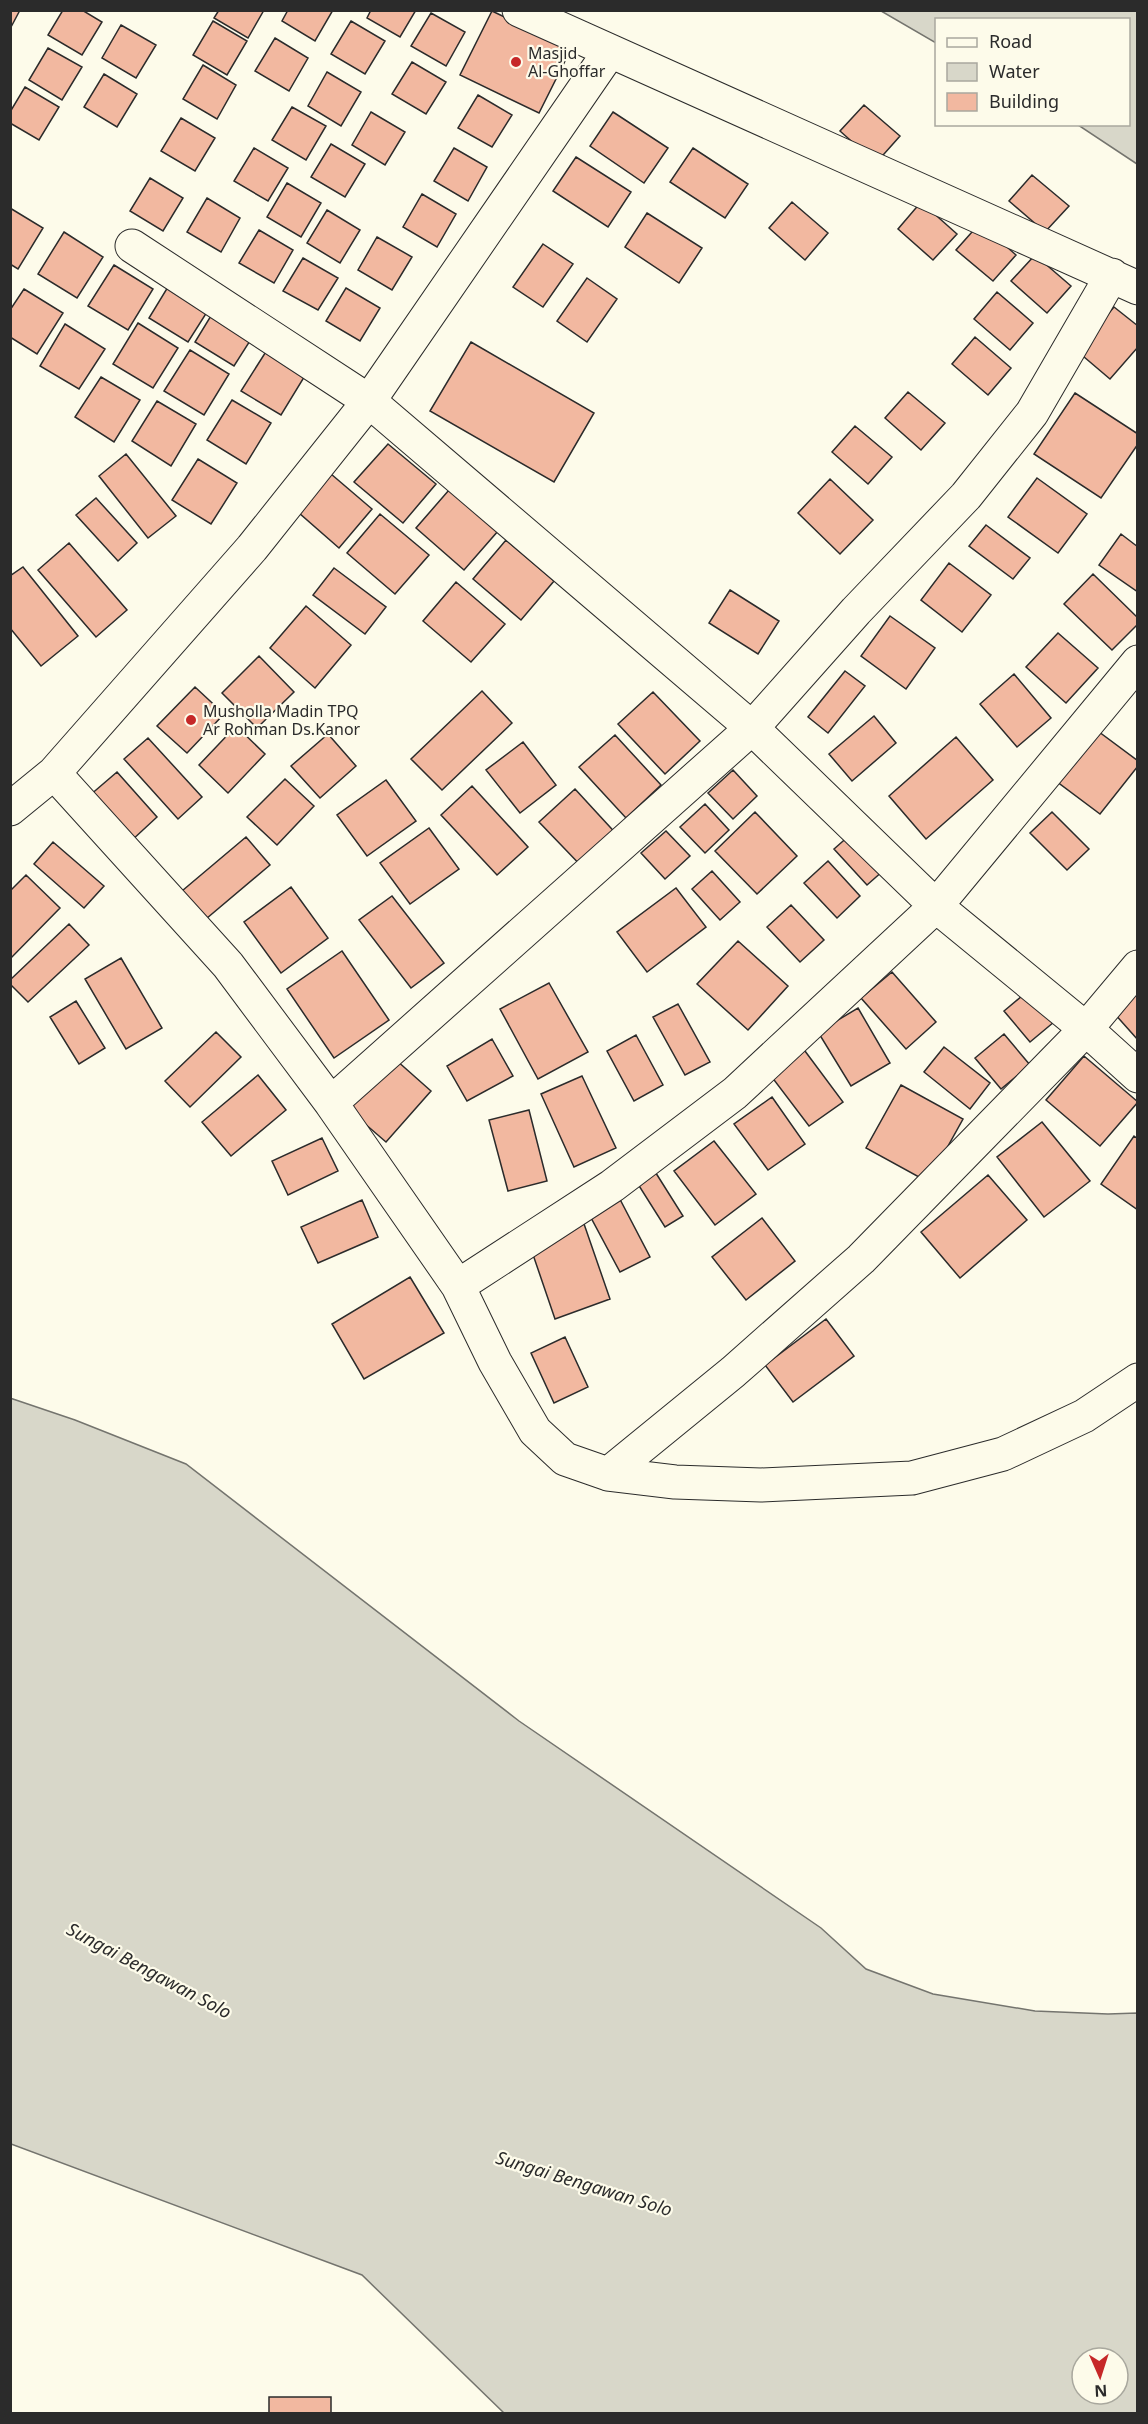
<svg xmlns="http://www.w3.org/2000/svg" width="1148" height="2424" viewBox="0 0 1148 2424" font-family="'Noto Sans',sans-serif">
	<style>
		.water { fill: #d8d7c9; stroke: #74746e; stroke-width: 1.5; fill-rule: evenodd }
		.building { fill: #f2b8a0; stroke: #2b2b2b; stroke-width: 1.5 }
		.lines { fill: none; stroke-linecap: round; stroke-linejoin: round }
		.street-casing { stroke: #2b2b2b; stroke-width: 35 }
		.street { stroke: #fdfbea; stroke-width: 33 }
		.poi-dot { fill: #c62828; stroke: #fdfbea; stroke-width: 2 }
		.labels { text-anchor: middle; stroke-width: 4.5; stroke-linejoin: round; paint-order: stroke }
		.poi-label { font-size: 16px; fill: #2b2b2b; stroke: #fdfbea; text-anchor: start }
		.water-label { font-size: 18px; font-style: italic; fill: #2b2b2b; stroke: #fdfbea }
	</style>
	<rect width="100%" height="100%" fill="#fdfbea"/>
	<path class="water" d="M881,11H1137V164L1078,125L1128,124V20H936V43Z
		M10,1398L75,1420L186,1464L519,1721L821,1928L866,1969L933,1994L1035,2011L1108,2014L1137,2013V2413H504L362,2275L11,2144ZM1082,2358H1118V2394H1082Z"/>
	<path class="building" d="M10,10H20L10,29Z
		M63,10H82L102,22L82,55L48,35Z
		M219,10H264L248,38L214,18Z
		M288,10H333L315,41L282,21Z
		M371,10H416L400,37L367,18Z
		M492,11L571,49L539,113L460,75Z
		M431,13L465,32L446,66L411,46Z
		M213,21L247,41L227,75L193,55Z
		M351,21L385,41L365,74L331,54Z
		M121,25L156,45L136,78L102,58Z
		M275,38L308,58L289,91L255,71Z
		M48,48L82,67L62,100L29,80Z
		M412,62L446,82L426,114L392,94Z
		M203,65L236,85L217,119L183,99Z
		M327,72L361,92L341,126L308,106Z
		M104,74L137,94L117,127L84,107Z
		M25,87L59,107L39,140L10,123V112Z
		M478,95L512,115L492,147L458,128Z
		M864,105L900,136L876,163L840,131Z
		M292,107L326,126L306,160L272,140Z
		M371,112L405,132L385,165L352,145Z
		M613,112L668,148L644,183L590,146Z
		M181,118L215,138L195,171L161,151Z
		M331,144L365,164L345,197L311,177Z
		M254,148L288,168L268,201L234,181Z
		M454,148L487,167L468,201L434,181Z
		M693,148L748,184L725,218L670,182Z
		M576,157L631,192L608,227L553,191Z
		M1032,175L1069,206L1045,232L1009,201Z
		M150,178L183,198L163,231L130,211Z
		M287,183L321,203L301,237L267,217Z
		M422,194L456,214L437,247L403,227Z
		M207,198L240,218L221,252L187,232Z
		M792,202L828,233L805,260L769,228Z
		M921,202L957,234L933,260L898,229Z
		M10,208L43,228L18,269L10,264Z
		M327,210L360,230L340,263L307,243Z
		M647,213L702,248L679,283L625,247Z
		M980,223L1016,255L993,281L956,250Z
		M259,230L293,250L274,283L239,263Z
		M64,232L103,257L77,298L38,274Z
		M377,237L412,257L392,290L358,270Z
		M543,244L573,264L543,307L513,287Z
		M1035,255L1071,286L1047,313L1011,281Z
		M303,258L338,278L318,310L283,291Z
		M114,265L153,289L128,330L88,306Z
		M174,277L214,301L188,342L149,318Z
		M587,278L617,299L587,342L557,321Z
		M346,288L380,308L360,341L326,321Z
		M24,289L63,313L37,354L10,337V310Z
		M997,292L1033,323L1010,350L974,319Z
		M220,301L260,325L234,366L195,342Z
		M1114,307L1138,326V347L1110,379L1077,351Z
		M138,323L178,348L153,388L113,364Z
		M65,324L105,349L79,389L40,366Z
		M975,337L1011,368L988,395L952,364Z
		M471,342L594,413L554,482L430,411Z
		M190,350L229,374L204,415L164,391Z
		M267,350L306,374L281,415L241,391Z
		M101,377L140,400L114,442L75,417Z
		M908,392L945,423L921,450L885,418Z
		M1075,393L1138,434V444L1101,498L1034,454Z
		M232,400L271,423L246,464L207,440Z
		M157,401L196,424L171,466L132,441Z
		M855,426L892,457L868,484L832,452Z
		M388,444L436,484L403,523L354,482Z
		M126,454L176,516L148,538L99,476Z
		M198,459L237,483L211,524L172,500Z
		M324,468L372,509L339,548L291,506Z
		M1037,478L1087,514L1058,553L1008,517Z
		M830,479L873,520L840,554L798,513Z
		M449,490L498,531L464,570L416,528Z
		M96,498L137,543L118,561L76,515Z
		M380,514L429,555L395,594L347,553Z
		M986,525L1030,558L1013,579L969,546Z
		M1121,534L1138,547V592L1099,565Z
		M506,540L554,581L521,620L473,579Z
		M69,543L127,610L96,637L38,570Z
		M949,563L991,595L962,632L921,600Z
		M23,567L78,636L41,666L10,628V576Z
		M334,568L386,607L365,634L313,595Z
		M1093,574L1138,618V624L1112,650L1064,604Z
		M456,582L505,624L471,662L423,621Z
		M730,590L779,621L758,654L709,623Z
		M306,606L351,645L315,688L270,648Z
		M890,616L935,648L906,689L861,656Z
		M1058,633L1098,668L1066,703L1026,667Z
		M259,656L294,692L257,728L222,693Z
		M845,671L865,686L828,733L808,717Z
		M1014,674L1051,718L1017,747L980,704Z
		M195,687L224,714L187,753L157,726Z
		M482,691L512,723L442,790L411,759Z
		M653,692L700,741L665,774L618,724Z
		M874,716L896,743L852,781L829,754Z
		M1087,723L1138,761V766L1100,814L1048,775Z
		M236,726L265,754L228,793L199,765Z
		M328,734L356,766L320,798L291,766Z
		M615,735L661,785L626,818L579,767Z
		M956,737L993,780L926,839L889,796Z
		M148,738L202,797L178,819L124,759Z
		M523,742L556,785L520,813L486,770Z
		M733,770L757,796L733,819L708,793Z
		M117,772L157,817L130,842L89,796Z
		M285,779L314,806L277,845L247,817Z
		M386,780L416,821L367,856L337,815Z
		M472,786L528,847L497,875L441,815Z
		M575,789L621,839L587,872L539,822Z
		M705,804L729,830L705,853L680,827Z
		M755,812L797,856L757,894L715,851Z
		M1052,812L1089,849L1067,870L1030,833Z
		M859,827L892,863L867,885L834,849Z
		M429,828L459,869L410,904L380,863Z
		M666,831L690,856L665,879L641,853Z
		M246,837L270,865L200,924L176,896Z
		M53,842L104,886L84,908L34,864Z
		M828,861L860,896L837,918L804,883Z
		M712,871L740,902L720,920L692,889Z
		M26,875L60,908L10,959V891Z
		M291,887L328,938L281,973L244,922Z
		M676,888L706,927L647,972L617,932Z
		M392,896L444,963L411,988L359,920Z
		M791,905L824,940L800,962L767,927Z
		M69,924L89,945L28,1002L10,984V980Z
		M738,941L788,986L748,1030L697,984Z
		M342,951L389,1020L334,1058L287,989Z
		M121,958L162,1028L126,1049L85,979Z
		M892,972L936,1022L906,1049L861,998Z
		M1138,975V1040L1105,1003Z
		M549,983L588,1052L538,1079L500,1009Z
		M1034,986L1060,1017L1030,1042L1004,1011Z
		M76,1001L105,1048L79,1064L50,1017Z
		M678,1004L710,1062L685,1075L653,1017Z
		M858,1008L890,1063L851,1086L818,1032Z
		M216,1032L241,1057L190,1107L165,1081Z
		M1004,1034L1030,1065L1001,1089L975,1058Z
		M636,1035L663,1085L634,1101L607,1051Z
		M492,1039L513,1076L467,1101L447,1066Z
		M802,1047L843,1102L809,1126L768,1072Z
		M944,1047L990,1083L970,1109L924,1072Z
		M387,1052L431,1091L386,1142L342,1104Z
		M1084,1056L1138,1102L1100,1146L1046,1100Z
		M258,1075L286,1110L231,1156L202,1122Z
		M582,1076L616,1148L574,1167L541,1094Z
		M901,1085L963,1119L928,1182L866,1148Z
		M772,1097L805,1144L768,1170L734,1124Z
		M529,1110L547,1181L508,1191L489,1120Z
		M1042,1122L1090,1181L1044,1217L997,1157Z
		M1134,1136L1138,1139V1210L1101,1184Z
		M322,1138L338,1171L288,1195L272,1161Z
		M714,1141L756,1194L715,1225L674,1171Z
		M654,1170L683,1216L665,1227L636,1181Z
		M988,1175L1027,1220L960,1278L921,1232Z
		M612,1184L650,1257L620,1272L581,1199Z
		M362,1200L378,1237L318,1263L301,1227Z
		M762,1218L795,1261L746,1300L712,1257Z
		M583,1221L610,1299L555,1319L528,1240Z
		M410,1277L444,1333L364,1379L332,1324Z
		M826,1319L854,1356L793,1402L765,1365Z
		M565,1337L588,1387L554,1403L531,1353Z
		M269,2397H331V2414H269Z"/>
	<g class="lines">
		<defs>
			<path id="street" d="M519,10L1138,288
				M132,246L369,401L752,728L936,906L1086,1029L1138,1076
				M54,773L228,965L331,1103L458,1286L495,1362L535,1431L565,1459L608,1474L733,1372L861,1259L1086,1029L1138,967
				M10,809L54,773L252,548L369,401L610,51
				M331,1103L752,728L856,611L966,496L1032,413L1112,275
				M458,1286L612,1186L735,1093L936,906L1138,662
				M608,1474L675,1482L761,1485L912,1478L1003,1454L1084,1416L1138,1380"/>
		</defs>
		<use href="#street" class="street-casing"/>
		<use href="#street" class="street"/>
	</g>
	<g class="poi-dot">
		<circle cx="516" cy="62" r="6"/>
		<circle cx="191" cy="720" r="6"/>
	</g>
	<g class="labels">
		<g class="poi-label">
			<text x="528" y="59">Masjid<tspan x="528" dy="18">Al-Ghoffar</tspan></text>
			<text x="203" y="717">Musholla Madin TPQ<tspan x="203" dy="18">Ar Rohman Ds.Kanor</tspan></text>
		</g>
		<g class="water-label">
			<text transform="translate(149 1971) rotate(28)" y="6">Sungai Bengawan Solo</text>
			<text transform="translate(584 2184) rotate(17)" y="6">Sungai Bengawan Solo</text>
		</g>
	</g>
	<rect width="1148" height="2424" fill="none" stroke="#2b2b2b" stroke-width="24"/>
	<rect x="935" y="18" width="195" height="108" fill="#fdfbea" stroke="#a9a89e" stroke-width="1.5"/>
	<rect x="947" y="38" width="30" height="9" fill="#fdfbea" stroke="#a9a89e" stroke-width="1.5"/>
	<text x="989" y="48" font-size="18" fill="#2b2b2b">Road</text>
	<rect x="947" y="63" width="30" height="18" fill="#d8d7c9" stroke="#a9a89e" stroke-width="1.5"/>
	<text x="989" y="78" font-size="18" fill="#2b2b2b">Water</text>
	<rect x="947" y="93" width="30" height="18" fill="#f2b8a0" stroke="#a9a89e" stroke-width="1.5"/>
	<text x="989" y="108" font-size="18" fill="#2b2b2b">Building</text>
	<g transform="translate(1100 2376) rotate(177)"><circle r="28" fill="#fdfbea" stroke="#a9a89e" stroke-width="1.5"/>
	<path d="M0-4.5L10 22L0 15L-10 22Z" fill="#c62828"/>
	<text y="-9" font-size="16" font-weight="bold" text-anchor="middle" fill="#2b2b2b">N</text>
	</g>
</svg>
